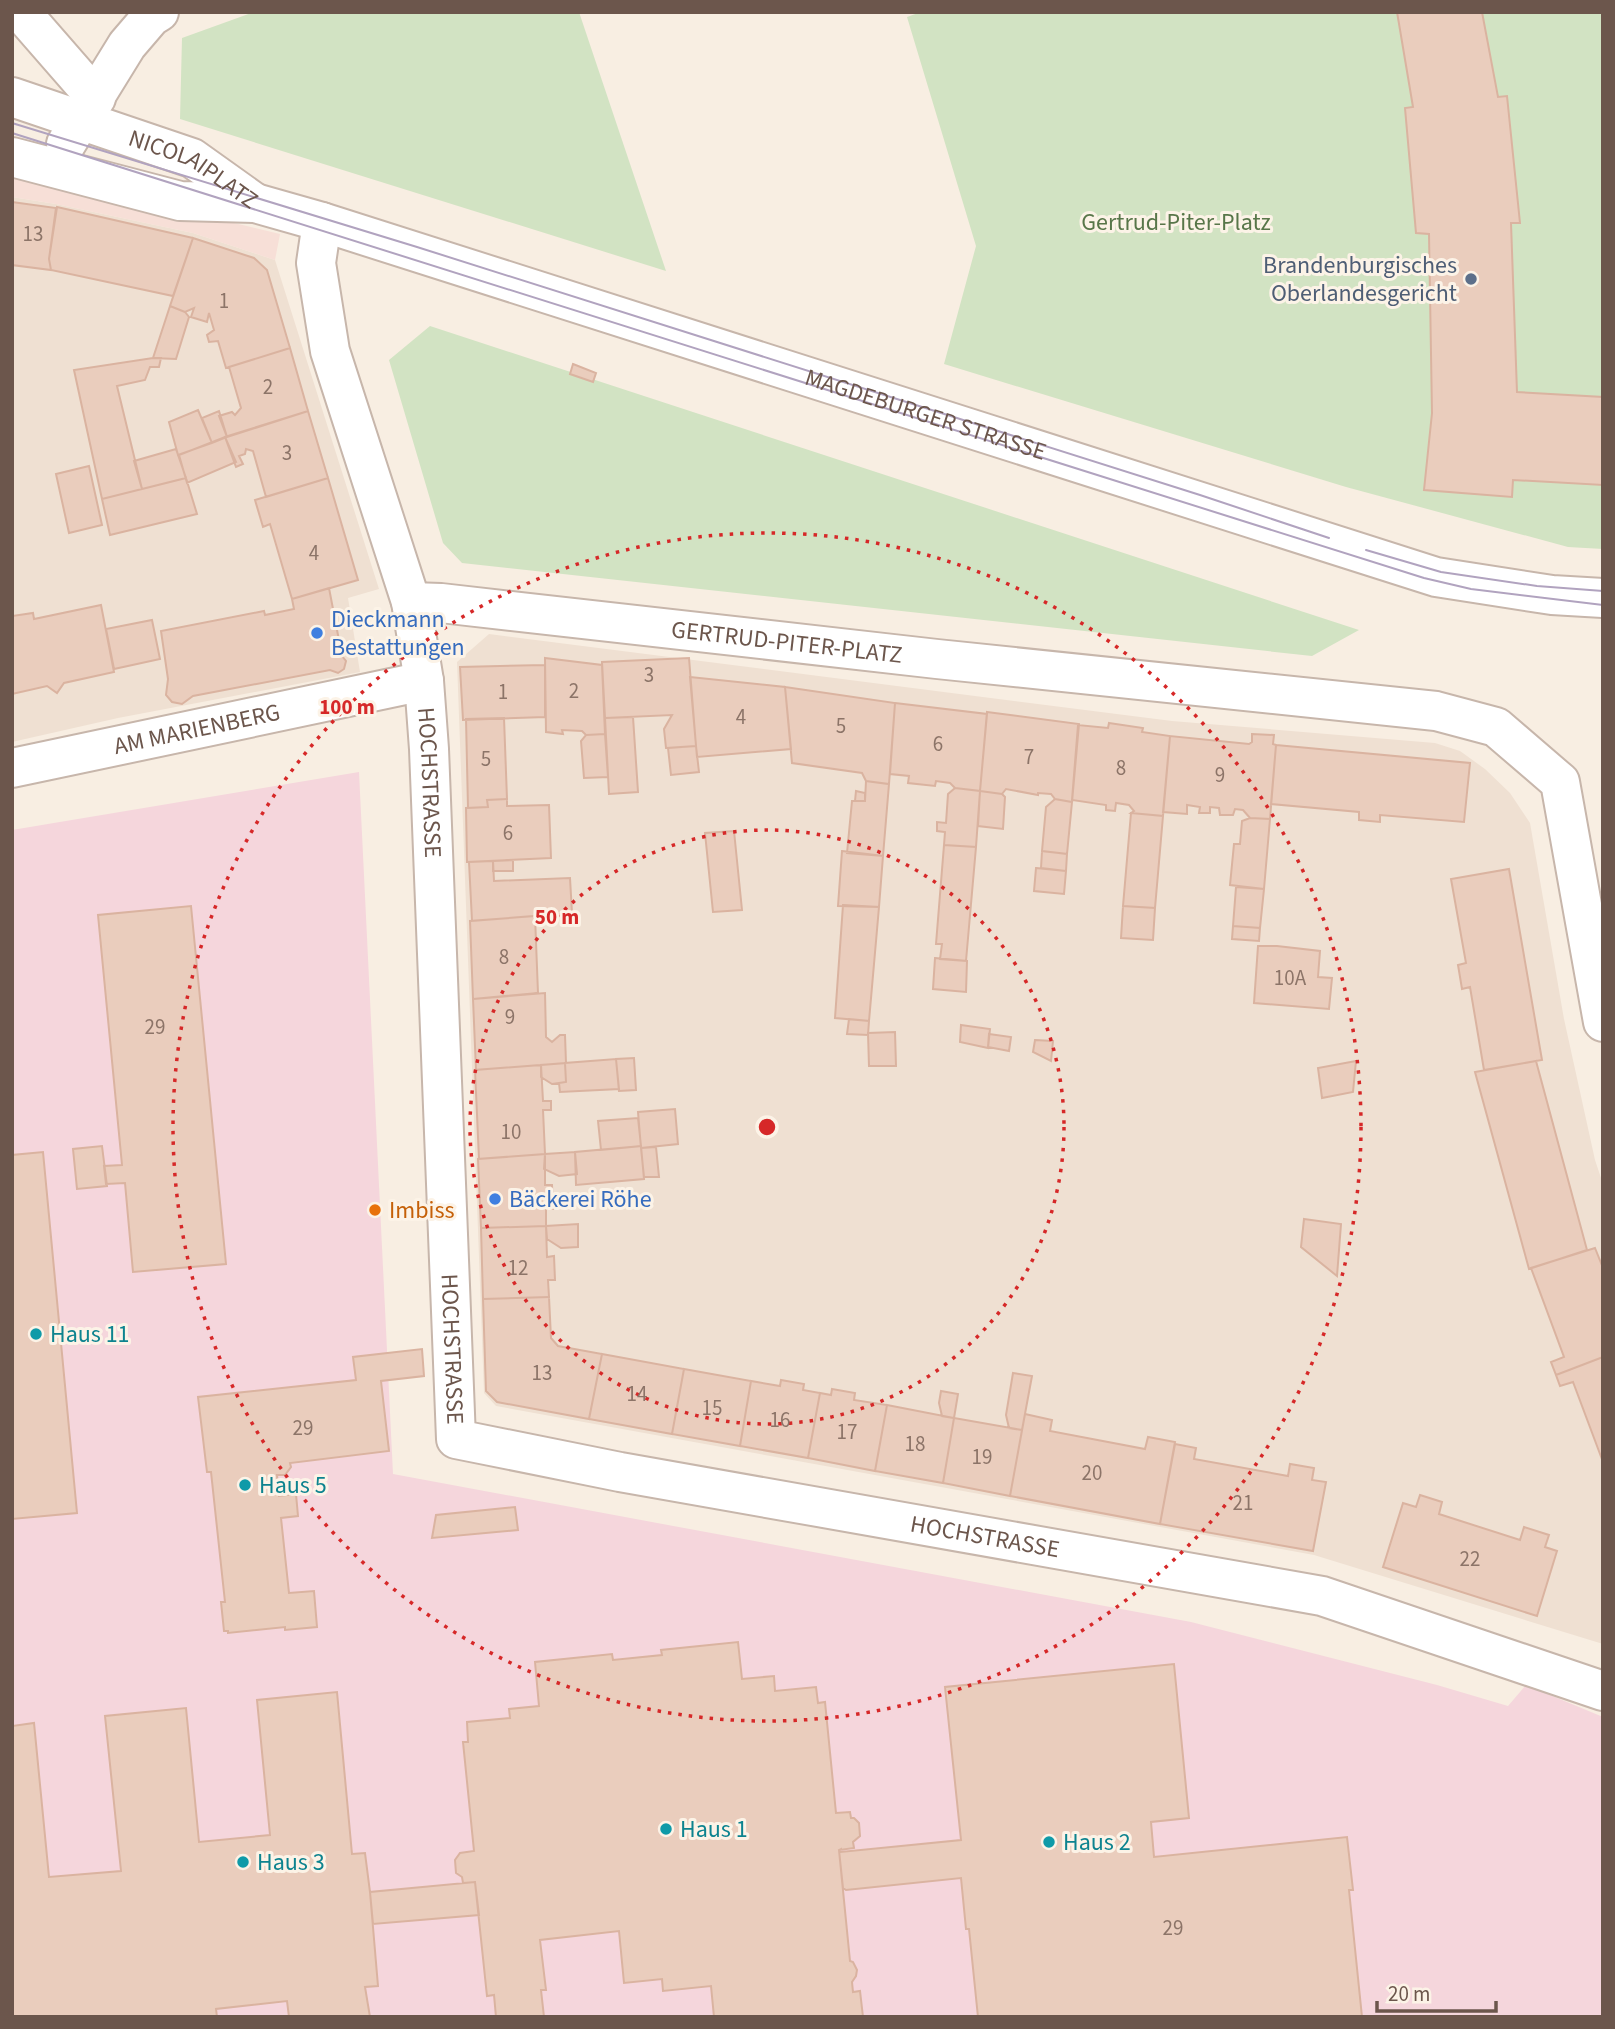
<svg xmlns="http://www.w3.org/2000/svg" width="1615" height="2029" viewBox="0 0 1615 2029" font-family="'Source Sans 3',sans-serif">
	<style>
		.residential { fill: #efe0d2 }
		.commercial { fill: #f7dfd7 }
		.medical { fill: #f5d6dc }
		.green { fill: #d2e3c3 }
		.building { fill: #eacdbd; stroke: #dab3a0; stroke-width: 2 }
		.lines { fill: none; stroke-linecap: round; stroke-linejoin: round }
		.minor-casing { stroke: #c7b6ab; stroke-width: 42 }
		.minor { stroke: #fff; stroke-width: 38 }
		.tram { stroke: #b1a3bf; stroke-width: 2 }
		.ring { fill: none; stroke: #d62828; stroke-width: 3.5; stroke-dasharray: 3.5 7 }
		.service-dot { fill: #5c6f8a; stroke: #fcf3e7; stroke-width: 2.5 }
		.shop-dot { fill: #3f7fe0; stroke: #fcf3e7; stroke-width: 2.5 }
		.food-dot { fill: #e8710a; stroke: #fcf3e7; stroke-width: 2.5 }
		.culture-dot { fill: #0f9aa8; stroke: #fcf3e7; stroke-width: 2.5 }
		.labels { text-anchor: middle; stroke-width: 6; stroke-linejoin: round; paint-order: stroke }
		.number-label { font-size: 21px; fill: #8c7468 }
		.street-label { font-size: 24px; fill: #6c564c; stroke: #fcf3e7 }
		.park-label { font-size: 24px; fill: #587649; stroke: #fcf3e7 }
		.service-label { font-size: 24px; fill: #4e5e75; stroke: #fcf3e7; text-anchor: end }
		.shop-label { font-size: 24px; fill: #366cbe; stroke: #fcf3e7; text-anchor: start }
		.food-label { font-size: 24px; fill: #c56008; stroke: #fcf3e7; text-anchor: start }
		.culture-label { font-size: 24px; fill: #0d838f; stroke: #fcf3e7; text-anchor: start }
		.centre { fill: #d62828; stroke: #fcf3e7; stroke-width: 3.5 }
		.ring-label { font-size: 21px; text-anchor: middle; font-weight: bold; fill: #d62828; stroke: #fcf3e7; stroke-width: 6; stroke-linejoin: round; paint-order: stroke }
	</style>
	<rect width="100%" height="100%" fill="#f8eee2"/>
	<path class="residential" d="M12,197L56,204L193,233L275,260L379,589L348,598L360,672L118,718L12,742Z
		M489,634L1172,721L1435,743L1460,751L1485,769L1510,793L1530,823L1564,1019L1595,1160L1603,1184V1644L1314,1555L496,1406L484,1393L457,662Z"/>
	<path class="commercial" d="M12,173L135,199L280,234L275,260L193,233L56,204L12,197Z"/>
	<path class="medical" d="M359,772L393,1474L1191,1622L1437,1685L1508,1706L1526,1685L1603,1717V2017H12V830Z"/>
	<path class="green" d="M254,12H579L666,271L180,119L182,38Z
		M921,12H1603V549L1568,547L1346,487L944,364L976,246L907,17Z
		M430,326L1359,630L1312,656L462,563L443,543L389,360Z"/>
	<path class="building" d="M1397,12H1482L1498,97L1507,96L1520,223H1511L1517,392L1603,397V485L1513,480L1512,497L1424,490L1432,413L1429,234L1416,233L1405,108L1413,107Z
		M12,202L56,208L49,259L51,270L12,265Z
		M57,207L193,238L173,296L51,270L49,259Z
		M193,238L254,258L267,270L290,348L226,368L218,341L209,342L207,335L214,330L209,313L207,322L191,317L194,308L185,312L170,306Z
		M170,306L185,312L189,317L176,359L153,358Z
		M290,348L308,411L227,437L219,416L232,412L235,415L241,408L229,367Z
		M153,358H161L159,367H150L145,380L117,386L142,489L102,499L74,370Z
		M573,364L596,373L593,382L570,374Z
		M198,410L212,443L178,455L169,422Z
		M219,411L227,437L212,443L202,418Z
		M308,411L328,478L266,497L253,451L246,449L245,454L239,456L243,464L236,467L225,437Z
		M225,437L236,462L187,483L179,455Z
		M176,449L186,478L142,489L134,461Z
		M89,466L102,525L69,533L56,474Z
		M186,478L197,514L110,535L102,499Z
		M328,478L358,580L292,599L270,524L263,527L255,500Z
		M329,588L342,656L346,661L344,669L338,673L330,670L193,696L182,704L172,702L166,695L168,679L161,631L264,611L265,615L294,609L292,599Z
		M101,605L114,672L64,683L57,693L47,686L12,694V616L33,613L34,619Z
		M152,620L160,659L114,669L106,629Z
		M545,658L602,665L605,734L586,735L582,731L562,730L563,734L546,732Z
		M689,658L696,746L666,748L664,729L672,715L605,718L602,662Z
		M545,665V717L463,720L460,667Z
		M690,677L785,687L791,749L697,757Z
		M785,687L895,703L889,784L866,781L862,773L792,763Z
		M895,703L987,714L980,791L955,788L950,783L936,781L935,786L908,783L909,776L890,774Z
		M987,712L1079,724L1072,802L1055,799L1051,794L1038,793V795L1006,789L1002,794L980,791Z
		M633,717L638,792L609,794L605,718Z
		M504,718L507,799L487,800L488,807L468,808L466,719Z
		M1109,723L1143,728L1142,732L1170,736L1163,816L1131,813L1134,811L1129,805L1116,803L1115,811L1106,810V805L1072,800L1078,725L1108,728Z
		M605,734L608,777L584,778L581,741L586,735Z
		M1252,734L1274,735L1273,744L1276,745L1270,819L1250,818L1243,810L1235,809L1233,815H1220L1219,808L1210,807V813H1199L1200,807L1187,805V814L1163,812L1170,736L1249,744L1252,742Z
		M1276,745L1470,763L1464,822L1380,815V822L1359,820V812L1271,804Z
		M696,746L699,772L671,775L668,748Z
		M866,781L889,784L883,856L847,853L852,801H865Z
		M955,788L980,791L976,847L944,845L945,832L937,831V822L946,823L948,794Z
		M856,791L865,793V801H855Z
		M980,791L1002,794L1005,797L1003,829L978,826Z
		M507,799V806L549,805L551,858L467,862L466,808L488,807L487,800Z
		M1055,799L1072,802L1067,854L1042,851L1046,807Z
		M1131,813L1163,816L1155,908L1123,906Z
		M1250,818L1270,819L1264,889L1230,885L1234,844H1240L1242,821Z
		M734,831L742,910L713,912L705,833Z
		M944,845L976,847L966,961L940,959L942,944H936Z
		M842,851L883,856L879,907L838,906Z
		M1042,851L1067,854L1066,871L1041,868Z
		M513,860V871H493V861Z
		M493,861L494,881L570,878L572,913L472,921L469,862Z
		M1036,868L1066,871L1064,894L1034,891Z
		M1509,869L1542,1060L1484,1070L1470,987L1462,989L1458,965L1466,963L1451,879Z
		M1236,887L1264,889L1260,928L1233,926Z
		M843,905L879,907L869,1021L835,1018Z
		M191,906L226,1264L133,1272L125,1183L106,1184L104,1166L122,1165L98,915Z
		M1123,906L1155,908L1153,940L1121,938Z
		M535,916L538,993L473,999L470,921Z
		M1233,926L1260,928L1259,941L1232,939Z
		M1258,946H1277L1320,951L1318,977L1332,978L1329,1009L1254,1003Z
		M935,958L967,961L966,992L933,989Z
		M545,993L546,1037L552,1042L560,1035H565L566,1063L476,1070L473,999Z
		M849,1019L869,1021L868,1035L847,1034Z
		M961,1025L990,1029L988,1048L960,1042Z
		M895,1032L896,1066H869L868,1033Z
		M989,1034L1011,1037L1009,1051L988,1047Z
		M1035,1040L1053,1041L1051,1061L1033,1052Z
		M634,1058L636,1090L619,1091L616,1059Z
		M616,1059L619,1089L560,1092L559,1083L566,1082L565,1063Z
		M1356,1061L1353,1092L1322,1098L1318,1068Z
		M1536,1061L1587,1250L1529,1269L1475,1072Z
		M565,1063L566,1082L552,1084L541,1077V1065Z
		M541,1065L543,1101H551V1110H543L545,1154L479,1159L475,1070Z
		M675,1109L678,1144L641,1148L638,1112Z
		M638,1118L641,1146L601,1150L598,1121Z
		M102,1146L107,1186L77,1189L73,1149Z
		M641,1146L644,1179L576,1185L575,1152Z
		M656,1147L659,1177H644L641,1148Z
		M43,1152L77,1513L12,1519V1155Z
		M575,1152L577,1174L559,1176L544,1169L545,1154Z
		M545,1154V1185H552L553,1209H546V1226L481,1228L478,1159Z
		M1304,1219L1341,1224L1337,1276L1301,1247Z
		M578,1224V1247L561,1248L547,1239L546,1226Z
		M546,1226L547,1257L554,1256L555,1280H548L549,1297L483,1299L481,1228Z
		M1595,1248L1603,1268V1357L1556,1375L1551,1362L1564,1357L1531,1268Z
		M549,1297L551,1338L558,1346L602,1354L589,1419L497,1402L486,1391L483,1299Z
		M422,1349L424,1376L381,1381L389,1451L290,1463L291,1467L285,1475H277L279,1496L296,1494L298,1516L281,1518L289,1593L314,1591L317,1627L285,1630V1627L228,1633V1631H224L221,1602H225L211,1472H207L198,1397L356,1380L353,1357Z
		M602,1354L684,1369L672,1434L589,1419Z
		M1603,1357V1462L1573,1382L1560,1386L1556,1375Z
		M684,1369L751,1381L740,1446L672,1434Z
		M1013,1373L1032,1376L1022,1430L1009,1428L1006,1415Z
		M781,1380L804,1384L803,1390L820,1393L808,1458L740,1446L751,1381L780,1386Z
		M832,1389L855,1393L854,1400L887,1405L875,1471L808,1458L820,1393L831,1395Z
		M941,1391L958,1394L954,1418L942,1416L939,1403Z
		M887,1405L954,1418L943,1483L875,1471Z
		M1025,1414L1052,1420L1050,1431L1145,1449L1148,1437L1175,1442L1160,1524L1010,1496Z
		M954,1418L1022,1430L1010,1496L943,1483Z
		M1175,1444L1196,1448L1194,1459L1288,1476L1290,1464L1314,1468L1312,1480L1326,1482L1313,1551L1160,1524Z
		M1420,1495L1442,1502L1439,1514L1520,1540L1524,1527L1549,1535L1545,1547L1557,1551L1537,1616L1383,1567L1403,1503L1416,1507Z
		M515,1507L518,1530L432,1538L436,1515Z
		M738,1642L742,1679L774,1676L775,1691L816,1687L818,1703L825,1702L836,1813L850,1812L851,1818H854L859,1823L860,1836L853,1842L854,1848L839,1850L850,1961L853,1962L857,1970L856,1976L852,1982L853,1992L860,1991L863,2017H714L711,1986L663,1991L662,1979L624,1983L619,1931L540,1940L546,1990H541L544,2017H496L494,1995L487,1996L475,1882L463,1883L462,1877L456,1873L455,1860L460,1853L474,1851L463,1742H468L467,1722L510,1718L509,1709L539,1706L535,1662L612,1654L613,1660L662,1655L661,1650Z
		M1174,1664L1189,1818L1151,1822L1154,1857L1347,1837L1353,1890H1349L1362,2017H978L969,1929H966L961,1878L846,1890L843,1888L839,1850L841,1849V1852L961,1840L945,1687Z
		M337,1692L352,1854L365,1853L370,1892L378,1986L365,1987L370,2017H289L287,2001L216,2009L217,2017H12V1726L34,1723L49,1877L121,1871L105,1716L186,1708L199,1842L270,1835L257,1700Z
		M475,1882L479,1915L373,1924L370,1892Z"/>
	<g class="lines">
		<defs>
			<g id="minor">
				<path d="M21,12L96,98"/>
				<path id="s1" d="M12,97L192,158L255,203"/>
				<path d="M66,144L127,45L151,17L159,12"/>
				<path id="s2" d="M12,157L180,201L255,203L322,222L1436,577L1552,595L1603,598"/>
				<path id="s3" d="M322,222L316,263L330,351L411,602L424,681L429,749L456,1439L620,1472L1322,1596L1603,1691"/>
				<path id="s4" d="M411,602L441,603L937,659L1436,711L1496,727L1560,782L1603,1022"/>
				<path id="s5" d="M12,768L424,681"/>
			</g>
		</defs>
		<use href="#minor" class="minor-casing"/>
		<use href="#minor" class="minor"/>
		<path class="tram" d="M12,123L417,247L1200,495L1329,538
			M12,133L1424,578L1471,589L1603,605
			M1366,550L1441,572L1537,586L1603,591"/>
	</g>
	<g class="ring">
		<circle cx="767" cy="1127" r="297"/>
		<circle cx="767" cy="1127" r="594"/>
	</g>
	<circle class="service-dot" cx="1471" cy="279" r="7"/>
	<g class="shop-dot">
		<circle cx="317" cy="633" r="7"/>
		<circle cx="495" cy="1199" r="7"/>
	</g>
	<circle class="food-dot" cx="375" cy="1210" r="7"/>
	<g class="culture-dot">
		<circle cx="36" cy="1334" r="7"/>
		<circle cx="245" cy="1485" r="7"/>
		<circle cx="666" cy="1829" r="7"/>
		<circle cx="1049" cy="1842" r="7"/>
		<circle cx="243" cy="1862" r="7"/>
	</g>
	<g class="labels">
		<g class="number-label">
			<text x="33" y="241">13</text>
			<text x="224" y="308">1</text>
			<text x="268" y="394">2</text>
			<text x="287" y="460">3</text>
			<text x="314" y="560">4</text>
			<text x="649" y="682">3</text>
			<text x="574" y="698">2</text>
			<text x="503" y="699">1</text>
			<text x="741" y="724">4</text>
			<text x="841" y="733">5</text>
			<text x="938" y="751">6</text>
			<text x="1029" y="764">7</text>
			<text x="486" y="766">5</text>
			<text x="1121" y="775">8</text>
			<text x="1220" y="782">9</text>
			<text x="508" y="840">6</text>
			<text x="504" y="964">8</text>
			<text x="1290" y="985">10A</text>
			<text x="510" y="1024">9</text>
			<text x="155" y="1034">29</text>
			<text x="511" y="1139">10</text>
			<text x="518" y="1275">12</text>
			<text x="542" y="1380">13</text>
			<text x="637" y="1401">14</text>
			<text x="712" y="1415">15</text>
			<text x="780" y="1427">16</text>
			<text x="303" y="1435">29</text>
			<text x="847" y="1439">17</text>
			<text x="915" y="1451">18</text>
			<text x="982" y="1464">19</text>
			<text x="1092" y="1480">20</text>
			<text x="1243" y="1510">21</text>
			<text x="1470" y="1566">22</text>
			<text x="1173" y="1935">29</text>
		</g>
		<g class="street-label">
			<text dy="8" stroke="none"><textPath href="#s1" startOffset="196">NICOLAIPLATZ</textPath></text>
			<text dy="8" stroke="none"><textPath href="#s2" startOffset="952">MAGDEBURGER STRASSE</textPath></text>
			<text dy="8" stroke="none"><textPath href="#s4" startOffset="378">GERTRUD-PITER-PLATZ</textPath></text>
			<text dy="8" stroke="none"><textPath href="#s5" startOffset="189">AM MARIENBERG</textPath></text>
			<text dy="8" stroke="none"><textPath href="#s3" startOffset="576">HOCHSTRASSE</textPath></text>
			<text dy="8" stroke="none"><textPath href="#s3" startOffset="1143">HOCHSTRASSE</textPath></text>
			<text dy="8" stroke="none"><textPath href="#s3" startOffset="1771">HOCHSTRASSE</textPath></text>
		</g>
		<g class="park-label">
			<text x="1176" y="230">Gertrud-Piter-Platz</text>
		</g>
		<g class="service-label">
			<text x="1457" y="273">Brandenburgisches<tspan x="1457" dy="28">Oberlandesgericht</tspan></text>
		</g>
		<g class="shop-label">
			<text x="331" y="627">Dieckmann<tspan x="331" dy="28">Bestattungen</tspan></text>
			<text x="509" y="1207">Bäckerei Röhe</text>
		</g>
		<g class="food-label">
			<text x="389" y="1218">Imbiss</text>
		</g>
		<g class="culture-label">
			<text x="50" y="1342">Haus 11</text>
			<text x="259" y="1493">Haus 5</text>
			<text x="680" y="1837">Haus 1</text>
			<text x="1063" y="1850">Haus 2</text>
			<text x="257" y="1870">Haus 3</text>
		</g>
	</g>
	<circle cx="767" cy="1127" r="10" class="centre"/>
	<g class="ring-label">
		<text x="347" y="714">100 m</text>
		<text x="557" y="924">50 m</text>
	</g>
	<rect width="1615" height="2029" fill="none" stroke="#6c564c" stroke-width="28"/>
	<path d="M1377 2001v10h119v-10" fill="none" stroke="#6c564c" stroke-width="3.5"/>
	<text x="1388" y="2001" font-size="21" fill="#6c564c" stroke="#fcf3e7" stroke-width="5" paint-order="stroke">20 m</text>
</svg>
